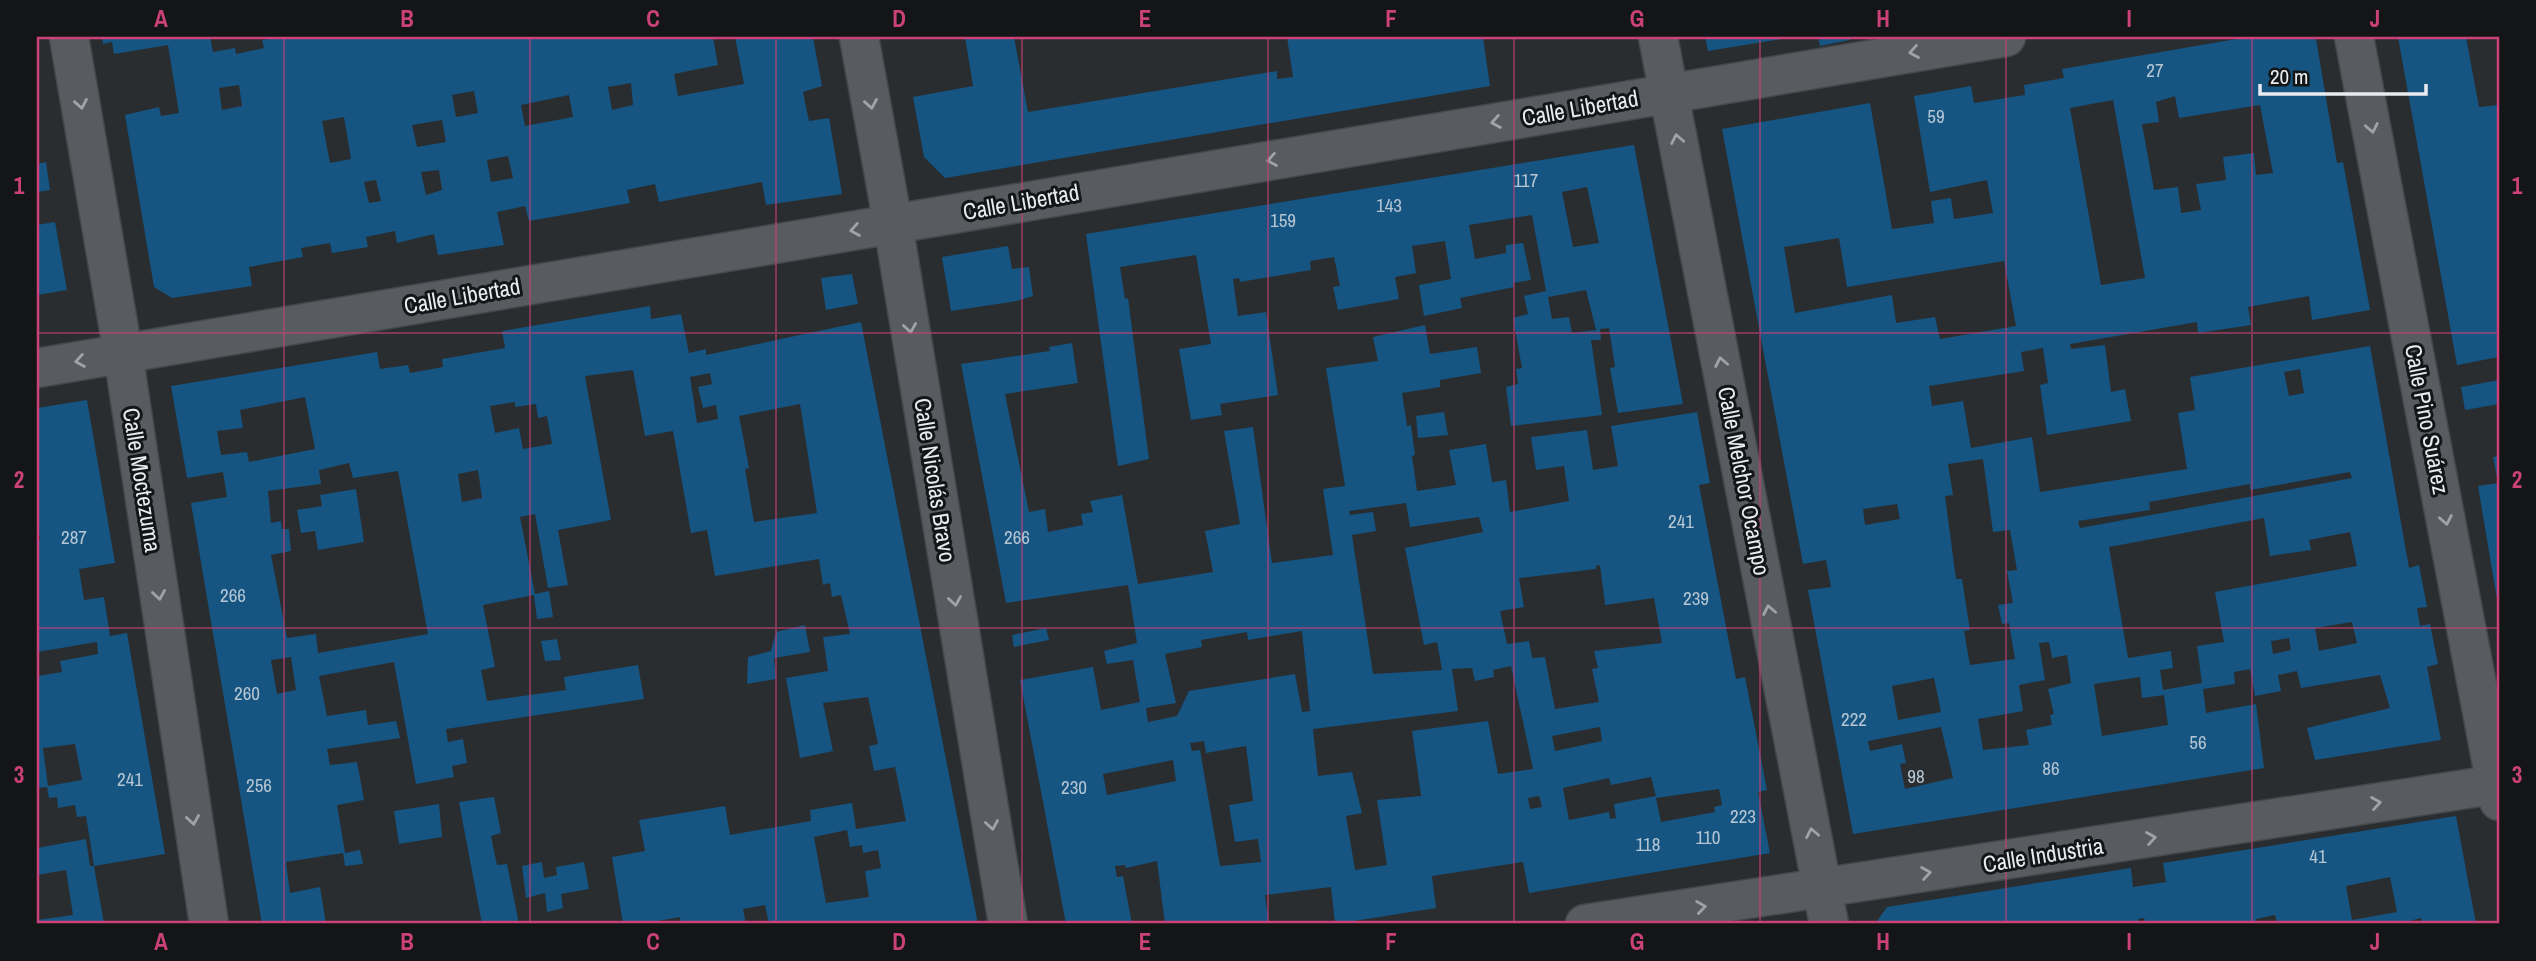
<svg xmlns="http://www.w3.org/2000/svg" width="2536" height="961" viewBox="0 0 2536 961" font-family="'Archivo Narrow',sans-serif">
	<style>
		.building { fill: #165481; fill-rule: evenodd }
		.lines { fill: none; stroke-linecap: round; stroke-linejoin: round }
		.minor-casing { stroke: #46484b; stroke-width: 41 }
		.minor { stroke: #585c60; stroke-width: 38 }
		.oneway { stroke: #a0a4a7 }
		.grid { fill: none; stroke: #ca4278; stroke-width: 2; stroke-opacity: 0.55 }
		.labels { text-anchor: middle; stroke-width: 6; stroke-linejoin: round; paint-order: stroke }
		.number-label { font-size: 19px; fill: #b4c5d3 }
		.street-label { font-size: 23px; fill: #e9ebee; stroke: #131516 }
		.neatline { fill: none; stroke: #ca4278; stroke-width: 2.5 }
		.grid-label { font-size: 23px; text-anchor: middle; font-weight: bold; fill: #ca4278 }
	</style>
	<rect width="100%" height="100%" fill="#292d30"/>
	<path class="building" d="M102,37H210L213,52L235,48L236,54L264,48L262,40L281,37H329V39L340,37H713L718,65L674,74L678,96L744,84L735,37H813L822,86L803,92L809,121L829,118L842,194L766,205L762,182L659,202L655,184L627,190L630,203L529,221L525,206L497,212L504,245L438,255L434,234L397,243L395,231L366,237L368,247L332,253L330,243L301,248L303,257L249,267L252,286L172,298L154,287L125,115L159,107L161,116L179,113L168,45L114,54L112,42L103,44ZM631,83L633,105L612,110L608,87ZM239,85L242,106L222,110L219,88ZM474,91L478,113L456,117L452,95ZM569,95L573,117L525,126L521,105ZM344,117L351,159L330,163L322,121ZM442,120L446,142L417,147L412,125ZM508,156L513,178L491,182L487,160ZM439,170L442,190L426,195L421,172ZM376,180L381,201L369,203L364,182Z
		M965,37H1014L1028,112L1277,71V79L1293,77L1287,37H1483L1490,86L945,178L924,157L913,97L973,86Z
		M1705,37H1787V38L1708,51Z
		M1818,37H1849L1850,40L1820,46Z
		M2248,37H2313L2316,39L2337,163L2343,162L2370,310L2312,320L2309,296L2248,307L2251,325L2198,333L2197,322L2070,344L2071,349L2105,345L2111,392L2125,389L2131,421L2047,435L2040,385L2048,383L2043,348L2021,352L2024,371L1929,386L1932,406L1963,401L1971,448L2032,437L2040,492L2187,469L2178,413L2195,410L2190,377L2370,346L2409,568L2419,565L2427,607L2417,608L2420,626L2430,624L2438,664L2427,667L2441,740L2315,760L2307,728L2390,708L2380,675L2301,688L2297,671L2278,675L2281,691L2255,696L2250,669L2234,672L2235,684L2203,689L2206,713L2256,704L2264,768L1853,834L1808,590L1831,587L1826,560L1803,564L1722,129L1870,103L1892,229L1934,223L1931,201L1951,198L1954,219L1993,213L1987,180L1930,192L1914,96L1971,86L1974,103L2025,95L2024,85L2064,78L2062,69ZM2175,96L2179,118L2260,105L2273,173L2256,175L2254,153L2223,157L2226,180L2196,184L2201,210L2181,213L2178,187L2154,190L2142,124L2159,122L2156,102ZM2113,100L2145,278L2101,285L2070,108ZM1839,238L1847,287L2004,261L2016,326L1940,339L1935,317L1896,323L1892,295L1795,313L1784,247ZM2300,369L2304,393L2289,396L2284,372ZM1983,459L1993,532L2010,530L2017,570L2007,571L2013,603L1998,605L2002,624L2009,623L2015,659L1970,665L1964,631L1970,630L1962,579H1956L1945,496L1953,495L1948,464ZM2350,472L2352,478L2080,528L2078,521L2150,510L2149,502L2250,484V490ZM1897,504L1900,519L1865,525L1863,509ZM2264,518L2270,556L2311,550L2309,540L2350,532L2357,566L2215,592L2224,642L2197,646L2202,683L2163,690L2160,670L2173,668L2171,651L2128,658L2109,547ZM2352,622L2357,643L2319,651L2315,628ZM2289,638L2291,650L2273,654L2271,641ZM2049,642L2052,658L2067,655L2071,683L2048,689L2054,714L2050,715L2052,725L2026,730L2029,745L1983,750L1978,719L2023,711L2019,685L2045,680L2039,643ZM2140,677L2142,698L2164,695L2168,725L2102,736L2094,684ZM1934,678L1941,712L1898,720L1892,686ZM1941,727L1953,778L1905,789L1900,764L1906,763L1902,744L1870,751L1868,741Z
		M2398,37H2466L2479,107L2499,105V237L2497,238L2499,246V357L2457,365Z
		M1634,145L1683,404L1618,413L1610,368L1615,367L1609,328L1600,329L1601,340H1591L1602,415L1511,426L1506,387L1518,384L1516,369L1522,368L1513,318L1528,314L1524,296L1546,291L1532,215L1469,225L1475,259L1506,253V245L1523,243L1531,280L1513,283L1514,287L1460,298L1462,308L1424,316L1419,285L1451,279L1445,241L1412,246L1416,273L1395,277L1399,299L1338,310L1333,287L1340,286L1334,257L1310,261L1311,270L1240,282L1239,278L1233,279L1238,316L1266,312L1278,395L1220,404L1222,415L1191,420L1179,349L1211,344L1196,255L1120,267L1125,299L1128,298L1149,459L1118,466L1086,234ZM1587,187L1599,243L1573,247L1562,192ZM1586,290L1596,330L1572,333L1569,317L1552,319L1548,297Z
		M46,162L50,190L37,192V164Z
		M55,222L67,290L37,295V225Z
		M1008,246L1012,269L1029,267L1033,296L1017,301L951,311L942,257Z
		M852,274L858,304L826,310L821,278Z
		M650,306L651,319L681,314L689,353L706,349V355L861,322L978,924H769L765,905L743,909L746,924H681L680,917L658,921V924H623L612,857L645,851L639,820L725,806L730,835L811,821L810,810L852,803L856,829L906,821L895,767L874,771L869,746L878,744L868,697L823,703L833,751L800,758L786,678L828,671L823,637L850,634L841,595L832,597L830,583L823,585L819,559L715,576L707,530L691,533L673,431L645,436L633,370L585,376L611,520L558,530L568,585L548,588L535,514L520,517L535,594L549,591L553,617L537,619L534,595L483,605L495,667L481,670L487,701L566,690L564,677L638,665L644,699L446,729L448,742L463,739L467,763L452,766L454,777L416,784L394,662L319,676L327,716L366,710L368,725L396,721L400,738L327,749L330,765L357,762L364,800L337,805L345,853L360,850L363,864L345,866L343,853L286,862L290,893L320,887L326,924H262L191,503L227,497L223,472L187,478L171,386L377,352L380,369L408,365L410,373L443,367L442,359L505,348L502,331ZM710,373L712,384L698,387L703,408L716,405L718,419L697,423L690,377ZM305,397L315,449L249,462L247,452L221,455L217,431L243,428L240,410ZM515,402V407L536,404L538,418L547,416L552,444L523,449L519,428L495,433L490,406ZM800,404L817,513L754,522L745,469L749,468L739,416ZM349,463L353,478L398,471L428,634L318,653L316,634L287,638L271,555L291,551L289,529H282L281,521L271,523L268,491L321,484L319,470ZM478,470L482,498L462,502L458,474ZM291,657L296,690L277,694L271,660ZM847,830L850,847L862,845L863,853L878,850L881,868L865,871L869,897L826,903L814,837Z
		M1425,325L1430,354L1477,347L1481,373L1440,380V387L1402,393L1407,426L1411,425L1415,455L1412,456L1417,491L1456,485L1449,450L1486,444L1492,482L1506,480L1510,512L1569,501L1564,466L1536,470L1531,437L1587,430L1593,470L1618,466L1611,426L1697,412L1710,483L1699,485L1736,679L1745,677L1767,790L1758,792L1770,853L1529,893L1523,862L1432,876L1436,908L1335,924L1331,887L1265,895L1269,924H1165L1157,861L1126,868L1125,865L1115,866L1117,877L1123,876L1132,924H1066L1020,680L1093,667L1101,710L1140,702L1133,660L1107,664L1104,651L1137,643L1128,585L1006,603L961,364L1050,351L1049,347L1072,343L1078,383L1005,394L1029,512L1045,509L1048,532L1083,525L1081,514L1093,512L1090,501L1122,495L1138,584L1213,572L1205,531L1240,524L1224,431L1253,427L1272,563L1333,555L1323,489L1345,486L1326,368L1378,361L1373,337ZM1406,503L1410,527L1479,517L1483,532L1405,548L1424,645L1437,642L1442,670L1373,674L1352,535L1376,531L1373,512L1350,515L1349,511ZM1600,565L1605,605L1654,598L1662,643L1594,651L1598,668L1592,669L1599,702L1555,709L1545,657L1532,658L1529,641L1507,644L1500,611L1524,607L1519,578L1596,569V566ZM1302,631L1310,711L1302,712L1295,674L1189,691L1177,716L1148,722L1146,708L1176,703L1165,654L1202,647L1201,640L1247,632L1248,640ZM1511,666L1533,769L1498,774L1488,721L1412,731L1421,796L1377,800L1387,865L1355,870L1346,816L1362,813L1352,772L1318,776L1313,729L1458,711L1452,669L1472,668L1475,681L1494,677L1493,670ZM1600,727L1602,741L1555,751L1552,736ZM1204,741L1206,753L1246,746L1253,801L1229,805L1235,842L1258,839L1261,862L1220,866L1200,750L1192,751L1190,743ZM1173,760L1176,781L1107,795L1103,774ZM1651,777L1656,796L1614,804L1616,818L1610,819L1609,812L1569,820L1563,788L1609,778L1611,785ZM1719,789L1722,805L1714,807L1715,812L1661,822L1656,798ZM1539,796L1542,807L1530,809L1528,798Z
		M2499,380V404L2465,410L2461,387Z
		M87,400L115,563L79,569L84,600L104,597L110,636L127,633L165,854L94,866L86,816L77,817L75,805L58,808L57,797L49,798L47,787L37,788V676L62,672L60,661L98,654L97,642L37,652V540L40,539L37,520V408ZM75,744L82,780L48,786L43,748Z
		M1444,412L1448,435L1418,438L1416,416Z
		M2499,456V482H2498L2493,457Z
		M2499,483V605H2498L2478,486Z
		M356,489L364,542L318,550L315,531L301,533L297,510L322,506L320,495Z
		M805,625L810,652L774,658L776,679L747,684L748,657L771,651L776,632Z
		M1046,628L1049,640L1014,647L1012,635Z
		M557,639L561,660L545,661L541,641Z
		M494,797L501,833L491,836L497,865L507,864L519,924H482L459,802Z
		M439,804L442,837L399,844L394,811Z
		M2456,816L2476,924H2422L2421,918L2398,924H2277L2275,915L2256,919L2257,924H2146L2144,918L2138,919V924H1875L1887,907L2131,868L2133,887L2166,882L2163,863ZM2390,877L2397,912L2352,920L2346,886Z
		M86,839L90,866H94L104,924H37V920L73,915L66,870L37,875V848Z
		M542,862L544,878L557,875L556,867L584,862L589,889L561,894L563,908L547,912L545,893L526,898L522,866Z"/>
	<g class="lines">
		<defs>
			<path id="minor" d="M69,37L123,353L209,924
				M859,37L893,224L1008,924
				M1658,37L1829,924
				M2354,37L2499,801
				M37,368L2006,37
				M1585,924L2499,784"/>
		</defs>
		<use href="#minor" class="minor-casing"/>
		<use href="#minor" class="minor"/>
	</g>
	<defs><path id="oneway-chevron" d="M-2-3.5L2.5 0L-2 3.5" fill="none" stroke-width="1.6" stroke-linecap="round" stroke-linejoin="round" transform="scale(1.75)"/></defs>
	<g class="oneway">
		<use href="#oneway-chevron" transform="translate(1914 52) rotate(171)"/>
		<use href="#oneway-chevron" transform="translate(81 104) rotate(80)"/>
		<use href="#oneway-chevron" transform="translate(871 104) rotate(80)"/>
		<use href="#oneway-chevron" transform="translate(1496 122) rotate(170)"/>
		<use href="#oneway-chevron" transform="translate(2372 128) rotate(79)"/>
		<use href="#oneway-chevron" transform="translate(1677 139) rotate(-101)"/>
		<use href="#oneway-chevron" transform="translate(1272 160) rotate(170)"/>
		<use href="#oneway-chevron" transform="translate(855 230) rotate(170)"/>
		<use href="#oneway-chevron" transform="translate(910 328) rotate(81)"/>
		<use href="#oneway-chevron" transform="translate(80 361) rotate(170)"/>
		<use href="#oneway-chevron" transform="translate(1721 362) rotate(-101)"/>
		<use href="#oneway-chevron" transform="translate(2446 520) rotate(79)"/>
		<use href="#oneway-chevron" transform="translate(159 595) rotate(81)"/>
		<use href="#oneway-chevron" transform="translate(955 601) rotate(81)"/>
		<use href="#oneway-chevron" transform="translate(1769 610) rotate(-101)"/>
		<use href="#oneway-chevron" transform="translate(2376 803) rotate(-9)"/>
		<use href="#oneway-chevron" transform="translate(193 820) rotate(81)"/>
		<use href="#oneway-chevron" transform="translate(992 825) rotate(81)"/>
		<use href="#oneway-chevron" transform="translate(1812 833) rotate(-101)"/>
		<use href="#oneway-chevron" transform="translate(2151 838) rotate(-9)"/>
		<use href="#oneway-chevron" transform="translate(1926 873) rotate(-9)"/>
		<use href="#oneway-chevron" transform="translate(1701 907) rotate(-8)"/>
	</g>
	<path class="grid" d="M284,37V924M530,37V924M776,37V924M1022,37V924M1268,37V924M1514,37V924M1760,37V924M2006,37V924M2252,37V924M37,333H2499M37,628H2499"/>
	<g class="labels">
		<g class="number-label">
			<text x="2155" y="77">27</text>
			<text x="1936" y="123">59</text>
			<text x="1526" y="187">117</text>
			<text x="1389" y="212">143</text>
			<text x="1283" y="227">159</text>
			<text x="1681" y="528">241</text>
			<text x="74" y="544">287</text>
			<text x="1017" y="544">266</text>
			<text x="233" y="602">266</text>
			<text x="1696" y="605">239</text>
			<text x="247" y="700">260</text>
			<text x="1854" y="726">222</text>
			<text x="2198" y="749">56</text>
			<text x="2051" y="775">86</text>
			<text x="1916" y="783">98</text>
			<text x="130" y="786">241</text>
			<text x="259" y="792">256</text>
			<text x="1074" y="794">230</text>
			<text x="1743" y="823">223</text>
			<text x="1708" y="844">110</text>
			<text x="1648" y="851">118</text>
			<text x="2318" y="863">41</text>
		</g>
		<g class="street-label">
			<text transform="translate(1580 108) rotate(-10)" y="8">Calle Libertad</text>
			<text transform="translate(1021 202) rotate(-10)" y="8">Calle Libertad</text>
			<text transform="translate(462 296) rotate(-10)" y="8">Calle Libertad</text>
			<text transform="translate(2427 419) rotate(79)" y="8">Calle Pino Suárez</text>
			<text transform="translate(142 480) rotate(81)" y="8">Calle Moctezuma</text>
			<text transform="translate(935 480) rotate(81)" y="8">Calle Nicolás Bravo</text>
			<text transform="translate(1744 481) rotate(79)" y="8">Calle Melchor Ocampo</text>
			<text transform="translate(2043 855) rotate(-9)" y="8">Calle Industria</text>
		</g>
	</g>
	<rect width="2536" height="961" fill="none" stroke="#131516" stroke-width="77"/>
	<path d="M2260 84v10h166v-10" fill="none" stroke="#e9ebee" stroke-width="3.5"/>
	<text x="2270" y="84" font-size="21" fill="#e9ebee" stroke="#131516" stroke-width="5" paint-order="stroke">20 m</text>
	<rect x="38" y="38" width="2460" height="884" class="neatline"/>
	<g class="grid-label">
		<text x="161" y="27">A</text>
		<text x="407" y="27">B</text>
		<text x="653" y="27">C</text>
		<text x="899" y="27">D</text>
		<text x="1145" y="27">E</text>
		<text x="1391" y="27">F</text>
		<text x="1637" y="27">G</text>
		<text x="1883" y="27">H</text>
		<text x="2129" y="27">I</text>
		<text x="2375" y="27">J</text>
		<text x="19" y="194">1</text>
		<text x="2517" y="194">1</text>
		<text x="19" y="488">2</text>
		<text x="2517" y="488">2</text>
		<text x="19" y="783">3</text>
		<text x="2517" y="783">3</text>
		<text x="161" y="950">A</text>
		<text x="407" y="950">B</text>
		<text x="653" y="950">C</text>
		<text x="899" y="950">D</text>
		<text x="1145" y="950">E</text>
		<text x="1391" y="950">F</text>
		<text x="1637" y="950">G</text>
		<text x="1883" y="950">H</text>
		<text x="2129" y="950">I</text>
		<text x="2375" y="950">J</text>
	</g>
</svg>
